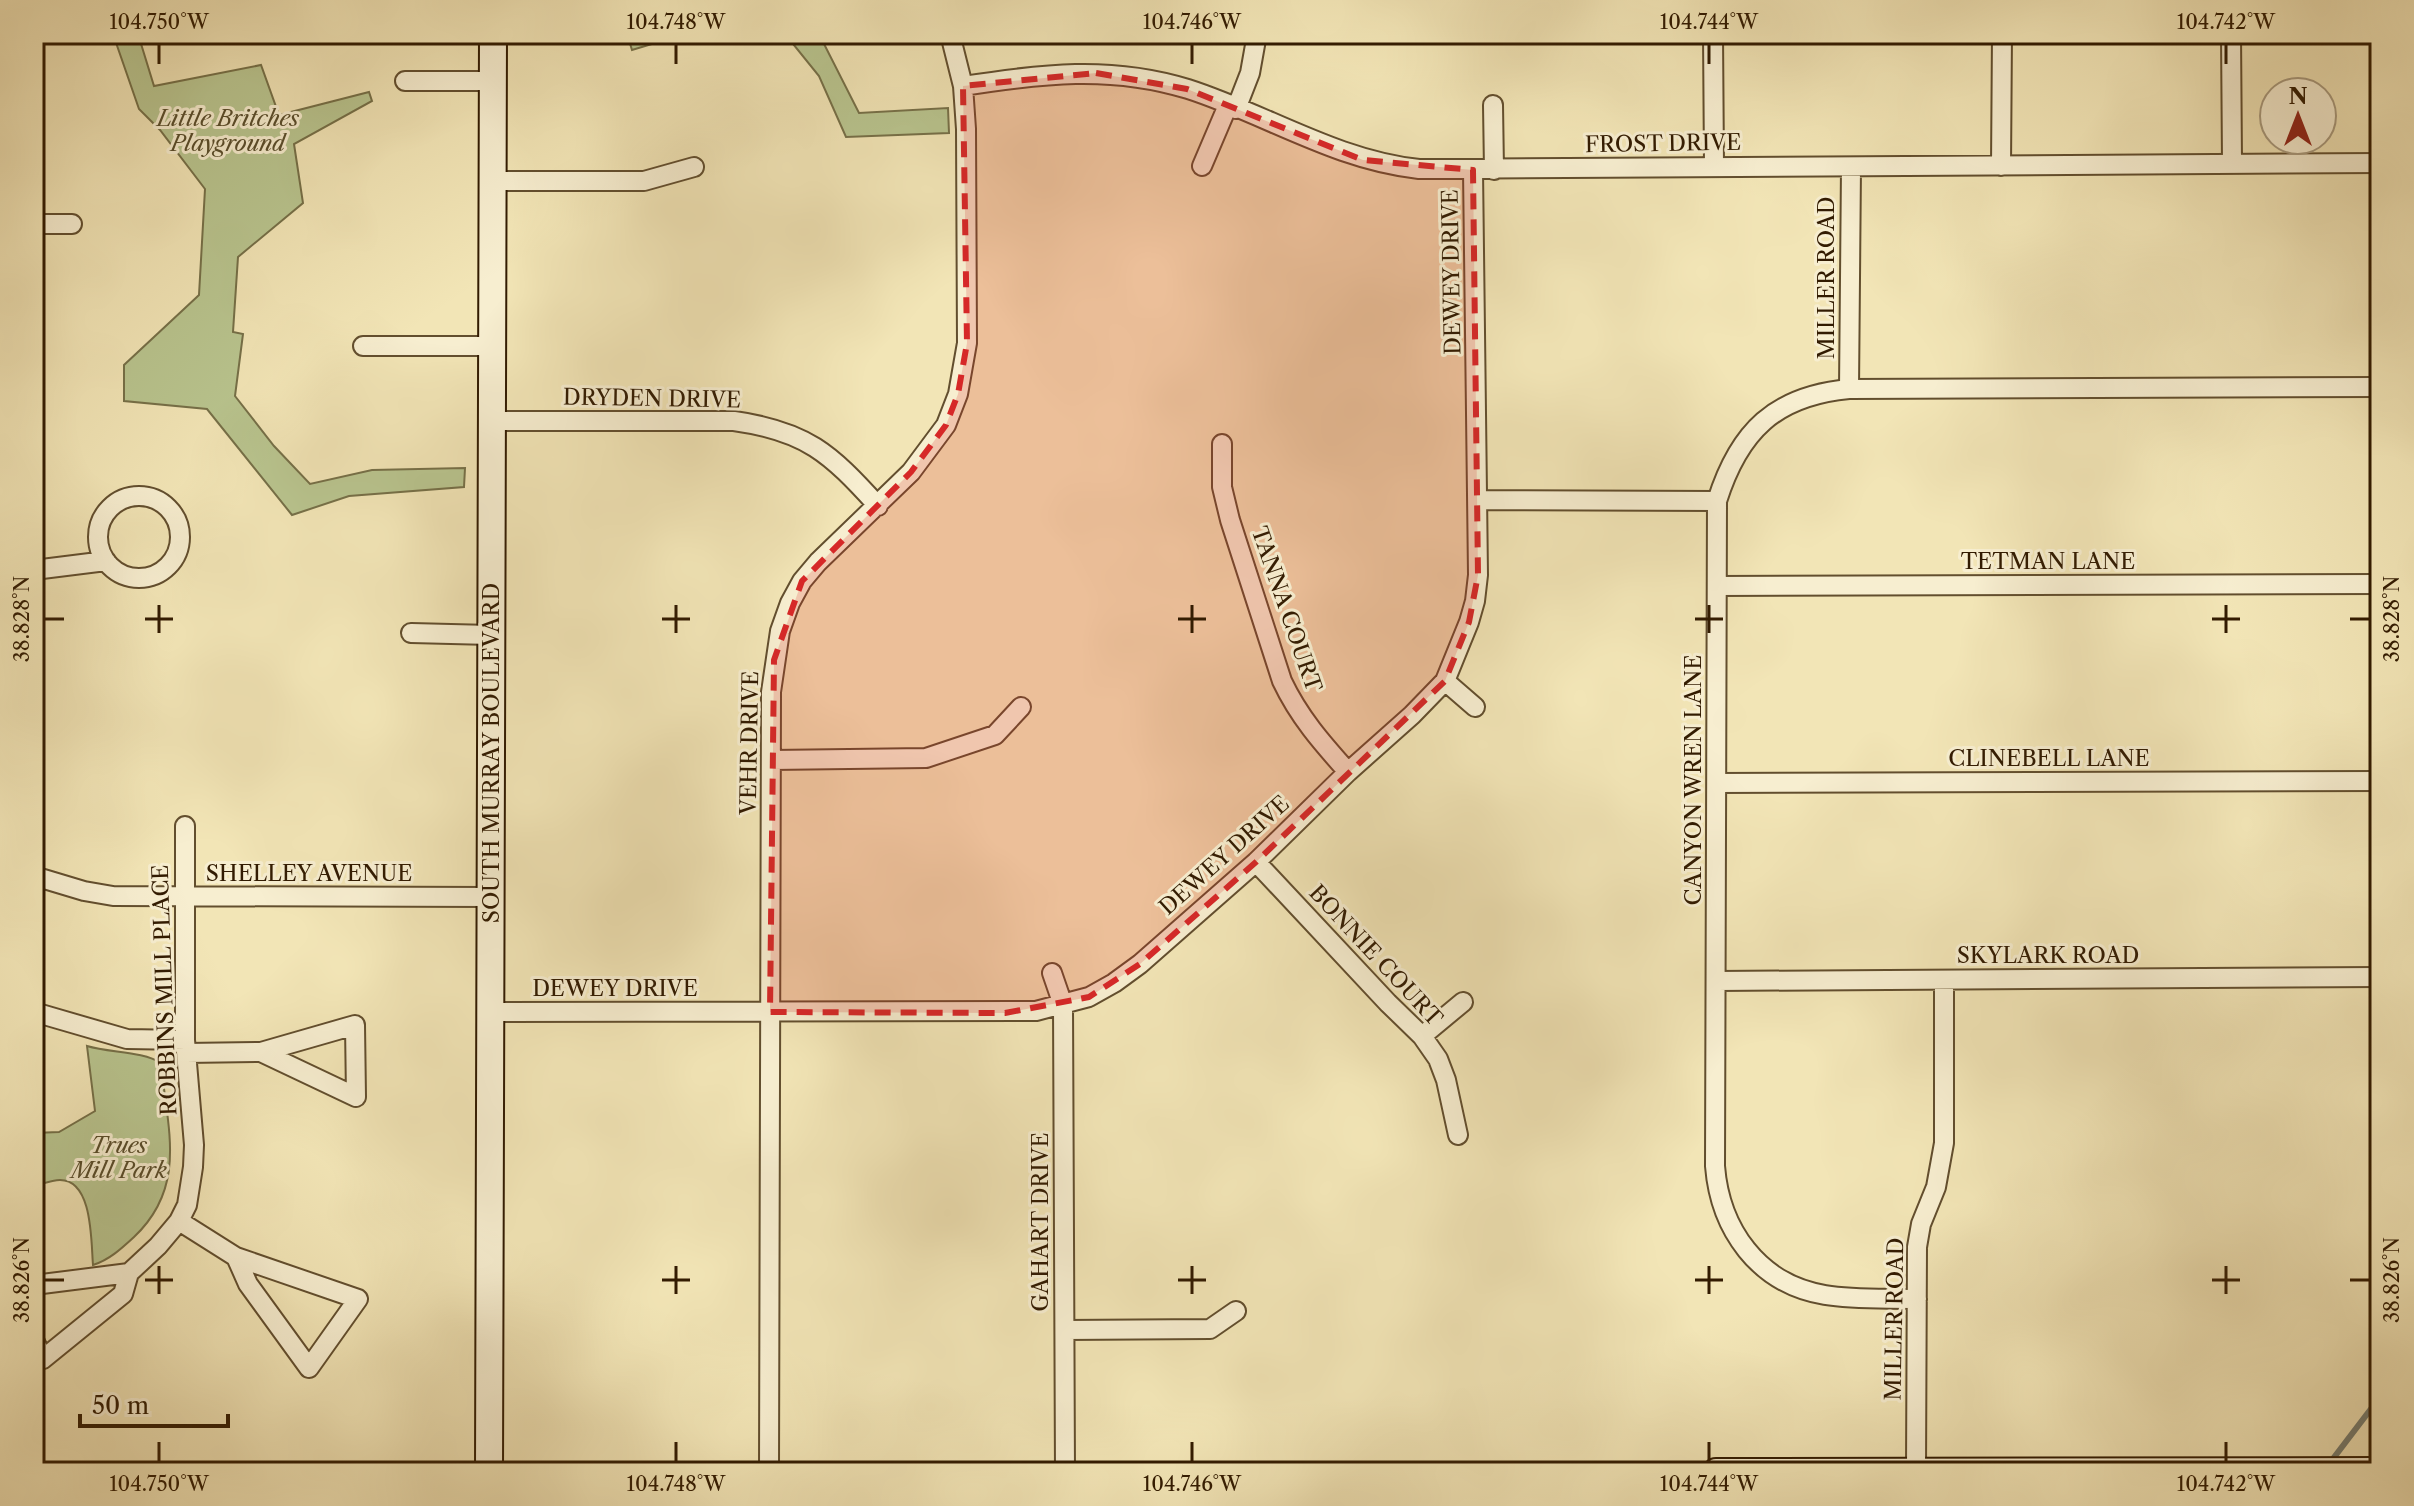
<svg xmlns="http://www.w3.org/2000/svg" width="2414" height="1506" viewBox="0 0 2414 1506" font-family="'Libre Caslon Text',serif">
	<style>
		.green { fill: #b9c58f; stroke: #767048; stroke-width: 2 }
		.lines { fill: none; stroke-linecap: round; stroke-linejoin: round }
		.stream { stroke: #747c70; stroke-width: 6 }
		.street-casing { stroke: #624e2e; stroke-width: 22 }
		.secondary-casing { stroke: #321b01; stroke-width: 30 }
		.street { stroke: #f7eed0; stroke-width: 18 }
		.secondary { stroke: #f7eed0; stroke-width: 26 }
		.marked { fill: #d62828; fill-opacity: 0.2; stroke: #d62828; stroke-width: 6; stroke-dasharray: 16 10; stroke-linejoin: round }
		.ticks { fill: none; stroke: #321b01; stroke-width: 3 }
		.labels { text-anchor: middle; stroke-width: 6; stroke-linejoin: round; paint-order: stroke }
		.park-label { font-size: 22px; font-style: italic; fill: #5a4e2c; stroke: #f7eed0 }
		.street-label { font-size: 22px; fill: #321b01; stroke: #f7eed0 }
		.neatline { fill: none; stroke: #321b01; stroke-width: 3 }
		.ticks-label { font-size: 20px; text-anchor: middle; fill: #321b01 }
	</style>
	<rect width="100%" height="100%" fill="#f2e5b6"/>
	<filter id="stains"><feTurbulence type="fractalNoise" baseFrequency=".0025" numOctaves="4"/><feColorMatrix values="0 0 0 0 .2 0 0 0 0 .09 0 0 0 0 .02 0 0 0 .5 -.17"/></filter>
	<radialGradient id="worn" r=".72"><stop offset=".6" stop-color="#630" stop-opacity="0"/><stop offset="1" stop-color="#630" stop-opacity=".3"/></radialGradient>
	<path class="green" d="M113,34H138L154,86L261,65L279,115L369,92L372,101L294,144L303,203L238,257L233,332L243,334L235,396L274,446L310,484L372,470L465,468L464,487L349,496L292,515L207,409L124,401V365L199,295L205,189L160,130L139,109Z
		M627,34H685L632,50Z
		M785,34H819L859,113L948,108L949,133L846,137L819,76Z
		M87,1046C110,1053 142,1051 161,1063C167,1128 188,1186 134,1237C121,1249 109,1260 93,1265C91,1242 93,1180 60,1180C52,1180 42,1184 34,1186V1133L59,1132L95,1111Z"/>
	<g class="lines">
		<path class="stream" d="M2329,1464L2380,1397"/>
		<defs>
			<path id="street" d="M1713,34L1714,166
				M2231,34L2232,162
				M405,81H493
				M963,86C1041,74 1110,65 1188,89C1266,114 1335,160 1419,169L2380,163
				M1493,105L1494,170
				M1236,109L1250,73L1257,34
				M1202,166L1228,105
				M2001,166L2002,34
				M493,181H644L694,167
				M34,224H72
				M363,346H492
				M1849,389L1851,167
				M492,421H734C806,431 830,453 878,506
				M1222,444V487L1230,520L1282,681C1299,717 1322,743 1348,772
				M98 537a41 41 0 1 1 82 0a41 41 0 1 1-82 0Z
				M1478,500L1717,501
				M34,570L106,561
				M1717,586L2380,584
				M411,633L491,635
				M1445,681L1475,707
				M772,760L926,758L995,735L1021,707
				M1717,783L2380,781
				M1256,862L1388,1003L1422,1036L1438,1059L1446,1080L1458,1135
				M34,876L84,891L113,896L490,897
				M1052,973L1063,1005L1065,1472
				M1717,981L2380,977
				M34,1012L127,1039L185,1040
				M490,1012L1036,1011L1089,997L1114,983L1140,964L1256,862L1348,772L1412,715L1445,681L1469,622L1475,601L1478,575L1473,170
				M1422,1036L1463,1002
				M186,1053L261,1052L356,1097L355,1025L261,1052
				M179,1221L236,1257L248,1284L309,1368L358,1299L236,1257
				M34,1285L129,1273
				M1917,1299C1887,1298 1854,1300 1825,1295C1758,1284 1720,1229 1715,1166L1717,501C1739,431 1775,396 1849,389L2380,387
				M1065,1330L1210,1329L1236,1311
				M34,1340L43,1359L123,1294L129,1273L158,1246L179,1221L187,1205L193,1167L194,1145L185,1040V826
				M769,1472L771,692L780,631L790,603L802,581L818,562L911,472L946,425L958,394L967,343L966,129L963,86L950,34
				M1916,1472L1917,1247L1921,1224L1936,1187L1944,1143V980"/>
			<path id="secondary" d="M489,1472L493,34
				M1716,1472L2380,1471"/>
		</defs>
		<use href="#street" class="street-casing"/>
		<use href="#secondary" class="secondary-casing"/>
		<use href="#street" class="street"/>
		<use href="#secondary" class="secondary"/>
	</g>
	<path class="marked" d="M1096,73L1187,89L1363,160L1473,170L1478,575L1469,622L1445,681L1256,862L1140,964L1089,997L1005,1013L770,1012L774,660L802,581L911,472L946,425L958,394L967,343L963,86Z"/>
	<path class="ticks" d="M159,44V64M676,44V64M1192,44V64M1709,44V64M2226,44V64M159,605V633M676,605V633M1192,605V633M1709,605V633M2226,605V633M44,619H64M145,619H173M662,619H690M1178,619H1206M1695,619H1723M2212,619H2240M2350,619H2370M159,1266V1294M676,1266V1294M1192,1266V1294M1709,1266V1294M2226,1266V1294M44,1280H64M145,1280H173M662,1280H690M1178,1280H1206M1695,1280H1723M2212,1280H2240M2350,1280H2370M159,1442V1462M676,1442V1462M1192,1442V1462M1709,1442V1462M2226,1442V1462"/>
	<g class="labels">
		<g class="park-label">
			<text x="228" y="126">Little Britches<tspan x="228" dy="25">Playground</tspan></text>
			<text x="119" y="1153">Trues<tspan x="119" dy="25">Mill Park</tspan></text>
		</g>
		<g class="street-label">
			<text transform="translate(1663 143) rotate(-1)" y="8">FROST DRIVE</text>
			<text transform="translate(1451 272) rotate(-91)" y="8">DEWEY DRIVE</text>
			<text transform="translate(1826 278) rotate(-90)" y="8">MILLER ROAD</text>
			<text transform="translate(652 398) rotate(1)" y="8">DRYDEN DRIVE</text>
			<text x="2048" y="569">TETMAN LANE</text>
			<text transform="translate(1287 609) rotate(71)" y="8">TANNA COURT</text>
			<text transform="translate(749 743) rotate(-89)" y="8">VEHR DRIVE</text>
			<text transform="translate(491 753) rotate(-90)" y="8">SOUTH MURRAY BOULEVARD</text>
			<text x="2049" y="766">CLINEBELL LANE</text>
			<text transform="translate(1693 780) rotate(-90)" y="8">CANYON WREN LANE</text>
			<text transform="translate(1224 855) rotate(-42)" y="8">DEWEY DRIVE</text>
			<text x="309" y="881">SHELLEY AVENUE</text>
			<text transform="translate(1376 955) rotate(47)" y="8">BONNIE COURT</text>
			<text x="2048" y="963">SKYLARK ROAD</text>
			<text x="615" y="996">DEWEY DRIVE</text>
			<text transform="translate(164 990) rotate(-92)" y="8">ROBBINS MILL PLACE</text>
			<text transform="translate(1040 1222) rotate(-90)" y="8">GAHART DRIVE</text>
			<text transform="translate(1894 1319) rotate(-89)" y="8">MILLER ROAD</text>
		</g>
	</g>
	<rect width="2414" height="1506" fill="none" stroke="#f2e5b6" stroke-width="88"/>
	<g transform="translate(2298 116)"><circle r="38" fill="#f7eed0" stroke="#a89a7d" stroke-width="2"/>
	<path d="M0-6L14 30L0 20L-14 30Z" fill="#8f2418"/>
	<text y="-12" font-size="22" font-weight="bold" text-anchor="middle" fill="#321b01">N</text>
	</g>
	<path d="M80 1414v12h148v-12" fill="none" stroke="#321b01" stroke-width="4"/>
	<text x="92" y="1414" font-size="24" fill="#321b01" stroke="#f7eed0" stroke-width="6" paint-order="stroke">50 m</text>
	<rect x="44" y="44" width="2326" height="1418" class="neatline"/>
	<g class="ticks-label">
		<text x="159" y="29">104.750°W</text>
		<text x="676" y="29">104.748°W</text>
		<text x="1192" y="29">104.746°W</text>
		<text x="1709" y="29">104.744°W</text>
		<text x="2226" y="29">104.742°W</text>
		<text transform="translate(22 619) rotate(-90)" y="7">38.828°N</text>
		<text transform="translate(2392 619) rotate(-90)" y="7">38.828°N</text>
		<text transform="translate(22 1280) rotate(-90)" y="7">38.826°N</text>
		<text transform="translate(2392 1280) rotate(-90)" y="7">38.826°N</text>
		<text x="159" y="1491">104.750°W</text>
		<text x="676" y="1491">104.748°W</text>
		<text x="1192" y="1491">104.746°W</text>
		<text x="1709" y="1491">104.744°W</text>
		<text x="2226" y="1491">104.742°W</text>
	</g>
	<rect width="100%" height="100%" filter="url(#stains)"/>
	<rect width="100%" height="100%" fill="url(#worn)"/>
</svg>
